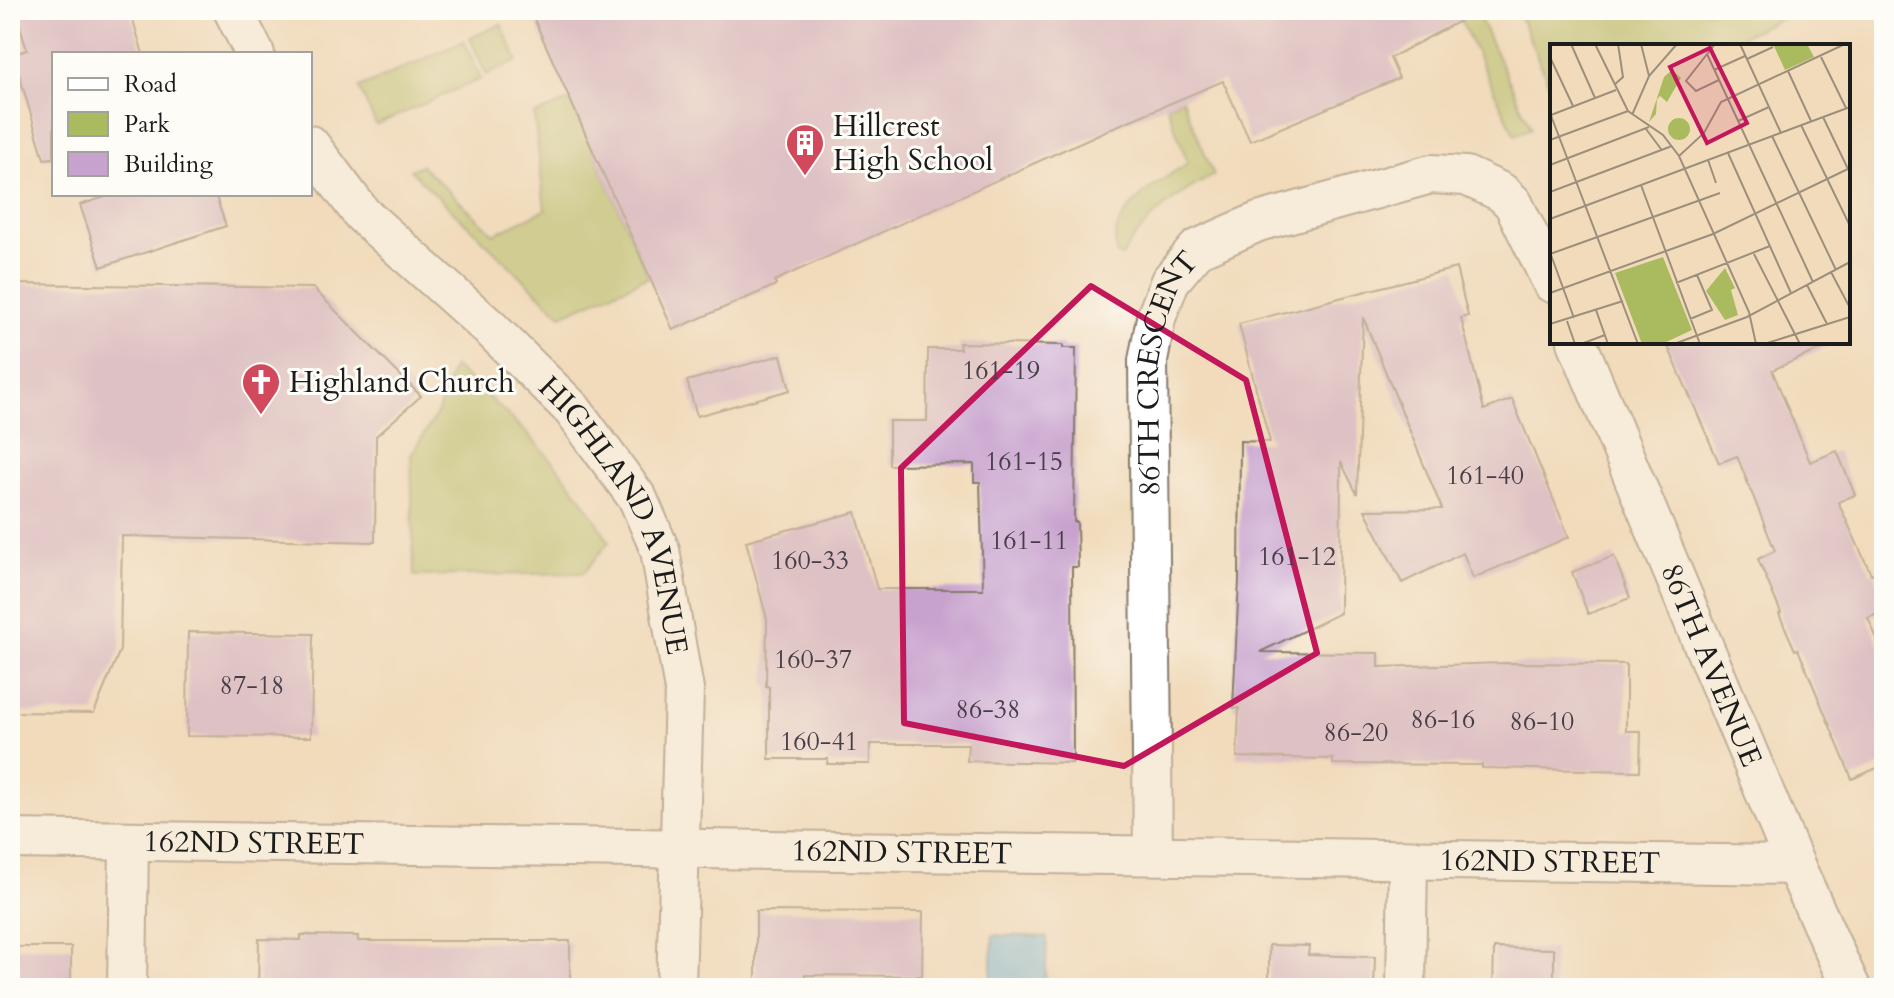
<svg xmlns="http://www.w3.org/2000/svg" width="1894" height="998" viewBox="0 0 1894 998" font-family="Cardo,serif">
	<style>
		.green { fill: #aabb5f; stroke: #636c3e; stroke-width: 2 }
		.water { fill: #65b2df; stroke: #40677e; stroke-width: 2 }
		.building { fill: #c8a2ce }
		.lines { fill: none; stroke-linecap: round; stroke-linejoin: round }
		.street-casing { stroke: #867c6c; stroke-width: 42 }
		.street { stroke: #fff; stroke-width: 38 }
		.marked { fill: none; stroke: #c2185b; stroke-width: 6; stroke-linejoin: round }
		.labels { text-anchor: middle; stroke-width: 6; stroke-linejoin: round; paint-order: stroke }
		.number-label { font-size: 26px; fill: #473e48 }
		.poi-label { font-size: 30px; fill: #1c1c1c; stroke: #fdfcf7; text-anchor: start }
		.street-label { font-size: 30px; fill: #1c1c1c; stroke: #fdfcf7 }
		.inset-road { fill: none; stroke: #9c8f7b; stroke-width: 2 }
		.view { fill: #c2185b; fill-opacity: 0.15; stroke: #c2185b; stroke-width: 4 }
		.inset-edge { fill: none; stroke: #1c1c1c; stroke-width: 4 }
	</style>
	<rect width="100%" height="100%" fill="#fdfcf7"/>
	<filter id="ink" filterUnits="userSpaceOnUse"><feTurbulence type="fractalNoise" baseFrequency=".0125" numOctaves="2"/><feDisplacementMap in="SourceGraphic" scale="16" xChannelSelector="R" yChannelSelector="G"/><feConvolveMatrix kernelMatrix="1 2 1 2 8 2 1 2 1" color-interpolation-filters="sRGB"/></filter>
	<filter id="wash" filterUnits="userSpaceOnUse"><feTurbulence type="fractalNoise" baseFrequency=".006" numOctaves="4" result="noise"/><feDisplacementMap in="SourceGraphic" scale="32" xChannelSelector="R" yChannelSelector="G"/><feGaussianBlur stdDeviation="1.8" result="paint"/><feColorMatrix in="noise" values="0 0 0 0 0 0 0 0 0 0 0 0 0 0 0 0 0 1.4 0 .05"/><feComposite in="paint" operator="in"/></filter>
	<g filter="url(#wash)">
		<rect width="100%" height="100%" fill="#f1dbbb"/>
		<path class="green" d="M1456,10H1476L1531,128L1515,135Z
			M1517,10H1800L1720,46H1552V91Z
			M501,24L518,61L486,75L470,38Z
			M464,41L481,79L376,125L359,88Z
			M1182,99L1214,175C1175,195 1145,218 1122,256L1117,255C1103,215 1159,181 1188,163L1167,106Z
			M571,100L649,277L561,315L410,170L421,165L494,234L545,210L534,115Z
			M453,366C516,420 569,469 609,542L584,573L414,576L411,455L438,412Z"/>
		<path class="water" d="M993,935L1047,937L1045,988H991Z"/>
		<g id="blocks">
			<path class="building" d="M15,10H130L143,54H54V158L44,159L13,54L27,50Z
				M530,10H1480L1390,58L1399,78L1250,141L1223,81L1112,128L774,281L776,285L673,330Z
				M114,194H215L226,226L101,267L80,205Z
				M1456,268L1468,316L1461,318L1484,410L1512,399L1569,537L1473,578L1463,553L1402,583L1365,510L1442,509L1363,317L1357,494L1341,462L1340,613L1260,652L1379,653V667L1504,663L1626,664V731H1641L1640,771L1482,768V765L1333,764V759L1237,757L1239,708H1233L1239,580L1240,441L1270,442L1239,324Z
				M10,284L313,288L421,396L376,436L375,542L122,536L120,650L94,713L10,712Z
				M1666,342H1838L1772,370L1810,462L1837,451L1855,495L1838,502L1871,574L1874,573L1884,597V611L1868,618L1884,655V765L1852,779L1798,649L1795,650L1779,614L1781,613L1758,559L1775,551L1737,456L1719,463Z
				M959,343L1063,345V348H1076L1074,522H1077L1078,567H1072L1073,763L967,761L968,744H870V764H827L828,759H769V687L766,686L767,619L746,541L856,512L877,589H983L980,482H974V464L889,465V421H927L928,349H960Z
				M781,355L790,390L697,416L687,381Z
				M1614,556L1630,598L1588,614L1572,572Z
				M188,632L313,634L311,737L187,736Z
				M756,911L923,912L922,976L805,975V988H756Z
				M301,935L358,936V941H570V988H258L259,939L301,940Z
				M1269,945L1309,946L1308,955L1375,957L1374,988H1269Z
				M10,947H71V988H10Z
				M1494,948L1554,949V988H1493Z"/>
		</g>
	</g>
	<g filter="url(#ink)">
		<use href="#blocks" fill-opacity="0" stroke="#867c6c" stroke-width="2"/>
		<g class="lines">
			<defs>
				<g id="street">
					<path d="M233,10L255,54"/>
					<path id="s1" d="M310,145L362,214L492,330L572,409L638,499L660,550L684,690L676,988"/>
					<path id="s2" d="M1577,342L1795,865L1851,988"/>
					<path id="s3" d="M10,839L1795,865"/>
					<path id="s4" d="M1153,854L1148,361L1156,318L1170,281L1197,249L1258,222L1431,174L1466,176L1501,192L1513,203L1552,283"/>
					<path d="M127,988L129,841"/>
					<path d="M1406,988L1408,860"/>
				</g>
			</defs>
			<use href="#street" class="street-casing"/>
			<use href="#street" class="street"/>
		</g>
	</g>
	<path d="M0 0H1894V998H0ZM1091,286L1246,380L1317,653L1124,766L904,723L901,468Z" fill="#f1dbbb" fill-opacity=".55" fill-rule="evenodd"/>
	<path class="marked" d="M1091,286L1246,380L1317,653L1124,766L904,723L901,468Z"/>
	<defs>
		<symbol id="building-pin" viewBox="-11 -11 22 30"><path d="M0 17L-7.5 6A9.5 9.5 0 1 1 7.5 6Z" fill="#d1495b" stroke="#fdfcf7"/><path d="M-4-6H4V6H1V3H-1V6H-4ZM-2.5-4.3h1.7v1.8h-1.7ZM.8-4.3h1.7v1.8H.8ZM-2.5-1h1.7V.8h-1.7ZM.8-1h1.7V.8H.8Z" fill="#fff"/></symbol>
		<symbol id="church-pin" viewBox="-11 -11 22 30"><path d="M0 17L-7.5 6A9.5 9.5 0 1 1 7.5 6Z" fill="#d1495b" stroke="#fdfcf7"/><path d="M-1.2-6h2.4v3.5h3.3v2.4h-3.3V6h-2.4V-.1h-3.3v-2.4h3.3Z" fill="#fff"/></symbol>
	</defs>
	<g fill-rule="evenodd">
		<use href="#building-pin" x="783" y="121" width="44" height="60"/>
		<use href="#church-pin" x="239" y="360" width="44" height="60"/>
	</g>
	<g class="labels">
		<g class="number-label">
			<text x="1001" y="379">161-19</text>
			<text x="1024" y="470">161-15</text>
			<text x="1485" y="484">161-40</text>
			<text x="1029" y="549">161-11</text>
			<text x="1297" y="565">161-12</text>
			<text x="810" y="569">160-33</text>
			<text x="813" y="668">160-37</text>
			<text x="252" y="694">87-18</text>
			<text x="988" y="718">86-38</text>
			<text x="1443" y="728">86-16</text>
			<text x="1542" y="730">86-10</text>
			<text x="1356" y="741">86-20</text>
			<text x="819" y="750">160-41</text>
		</g>
		<g class="poi-label">
			<text x="833" y="136">Hillcrest<tspan x="833" dy="34">High School</tspan></text>
			<text x="289" y="392">Highland Church</text>
		</g>
		<g class="street-label">
			<text dy="10" stroke="none"><textPath href="#s4" startOffset="484">86TH CRESCENT</textPath></text>
			<text dy="10" stroke="none"><textPath href="#s1" startOffset="490">HIGHLAND AVENUE</textPath></text>
			<text dy="10" stroke="none"><textPath href="#s2" startOffset="350">86TH AVENUE</textPath></text>
			<text dy="10" stroke="none"><textPath href="#s3" startOffset="244">162ND STREET</textPath></text>
			<text dy="10" stroke="none"><textPath href="#s3" startOffset="892">162ND STREET</textPath></text>
			<text dy="10" stroke="none"><textPath href="#s3" startOffset="1540">162ND STREET</textPath></text>
		</g>
	</g>
	<g transform="translate(1550 44)">
		<rect width="300" height="300" fill="#f1dbbb"/>
		<path d="M223,0H257L264,13L235,26ZM122,26L131,34L117,58L110,52L107,55L106,70L99,78L114,33ZM118 85a11 11 0 1 1 22 0a11 11 0 1 1-22 0ZM113,213L142,286L112,300H92L65,229ZM175,224L185,244L181,246L188,271L175,276L156,247Z" fill="#aabb5f"/>
		<path class="inset-road" d="M21,0L45,54M45,0L78,67L113,91L129,112L199,268L206,300M91,0L99,32M165,0L136,37L146,47L169,36M190,0L231,89M157,10L263,238M0,13L23,62M271,13L296,64M197,15L223,3M164,26L195,12M238,27L261,77M64,41L73,33L68,0M0,69L88,300M1,71L66,46M82,71L99,32L127,0M273,73L298,125M188,77L219,63M251,81L300,182M96,85L111,105M222,92L286,226M0,96L78,67M178,109L241,249M129,112L154,89L171,58L295,0M158,116L166,139M0,121L99,83M91,141L150,300M0,148L122,102M0,175L300,63M0,210L170,149M204,210L250,300M1,211L24,274M281,228L300,264M126,239L220,202M257,241L277,280M0,249L163,190L300,124M46,266L58,300M140,275L162,266L147,231M17,277L25,300M0,280L73,257M31,300L55,291M124,300L197,273L300,218M214,300L300,273"/>
		<path class="view" d="M160,4L197,79L157,99L120,23Z"/>
		<rect width="300" height="300" class="inset-edge"/>
	</g>
	<rect width="1894" height="998" fill="none" stroke="#fdfcf7" stroke-width="40"/>
	<rect x="52" y="52" width="260" height="144" fill="#fdfcf7" stroke="#a3a29f" stroke-width="2"/>
	<rect x="68" y="78" width="40" height="12" fill="#ffffff" stroke="#a3a29f" stroke-width="2"/>
	<text x="124" y="92" font-size="24" fill="#1c1c1c">Road</text>
	<rect x="68" y="112" width="40" height="24" fill="#aabb5f" stroke="#a3a29f" stroke-width="2"/>
	<text x="124" y="132" font-size="24" fill="#1c1c1c">Park</text>
	<rect x="68" y="152" width="40" height="24" fill="#c8a2ce" stroke="#a3a29f" stroke-width="2"/>
	<text x="124" y="172" font-size="24" fill="#1c1c1c">Building</text>
</svg>
